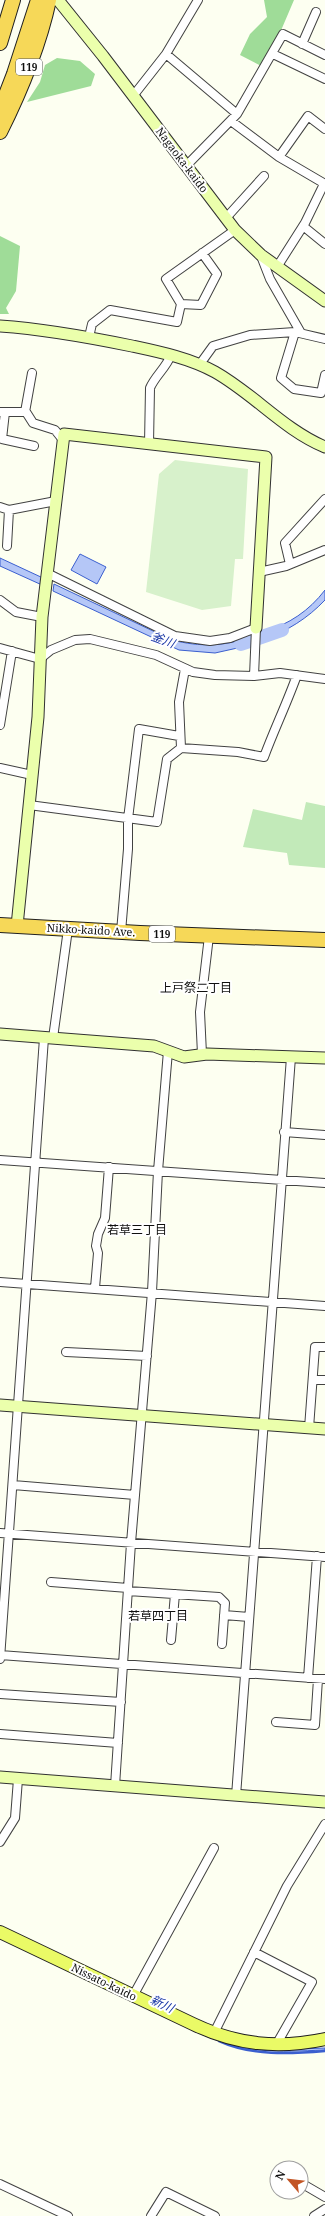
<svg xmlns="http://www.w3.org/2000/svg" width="325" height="2216" viewBox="0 0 325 2216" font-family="'Noto Serif','Noto Sans JP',serif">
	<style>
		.green { fill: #c2eab9 }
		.forest { fill: #9fdc98 }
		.pitch { fill: #d7f1cb }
		.water { fill: #b5c7f7; stroke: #3b5fcf }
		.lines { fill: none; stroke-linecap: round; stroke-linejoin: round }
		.stream { stroke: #3b5fcf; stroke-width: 2.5 }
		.river { stroke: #b5c7f7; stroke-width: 14 }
		.street-casing { stroke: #424242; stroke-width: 10 }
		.secondary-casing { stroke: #313131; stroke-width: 13 }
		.primary-casing { stroke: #202020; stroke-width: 14 }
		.highway-casing { stroke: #202020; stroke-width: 16 }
		.street { stroke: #fff; stroke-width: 8 }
		.secondary { stroke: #ebffac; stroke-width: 11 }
		.primary { stroke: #eafa66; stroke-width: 12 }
		.highway { stroke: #f6d858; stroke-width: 14 }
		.labels { text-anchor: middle; stroke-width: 4; stroke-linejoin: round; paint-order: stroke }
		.shield { fill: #fff; stroke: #575757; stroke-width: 1 }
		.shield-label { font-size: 10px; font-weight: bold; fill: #0f0f0f }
		.street-label { font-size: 11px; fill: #0f0f0f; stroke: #fff }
		.water-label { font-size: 12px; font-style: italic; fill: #1533a4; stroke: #fff }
		.neighbourhood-label { font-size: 12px; fill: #0f0f0f; stroke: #fff }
	</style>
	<rect width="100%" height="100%" fill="#fdfff1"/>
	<path class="green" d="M306,802L325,806V868L289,865L287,853L243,847L253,809L302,820Z"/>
	<path class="forest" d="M264,0H294L265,68L240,55L250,34L267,17Z
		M57,58L80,61L95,74L91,86L27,102L40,82L45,65Z
		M0,236L20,246L16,291L6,308L9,314H0Z"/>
	<path class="pitch" d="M175,460L248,469L243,559H235L231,606L202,610L146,592L159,474Z"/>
	<path class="water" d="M80,554L106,567L97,584L71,570Z
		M0,558L43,578L42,585L0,566Z
		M54,584L172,640C200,647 225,647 252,636L251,645L215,653L179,650L53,591Z
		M325,590V600C307,619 288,630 264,640V632C289,624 309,611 325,590Z
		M201,2034L271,2050L325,2048V2050C275,2052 248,2054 201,2034Z"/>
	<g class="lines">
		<path class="stream" d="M219,2041C252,2056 290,2054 325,2051"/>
		<path class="river" d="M241,644L282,630"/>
		<defs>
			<path id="street" d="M302,44L316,12
				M166,54L237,114
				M273,54L325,79
				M133,96L166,54L198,0
				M231,121L279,157L325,184
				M279,157L308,116L325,129
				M186,166L237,114L283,34L325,55
				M226,218L264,176
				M303,226L325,244
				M261,256L270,279L301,333
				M277,267L305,223L324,184
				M181,304L201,305L217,274L202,253
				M295,332L281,378L294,389L321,393L325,375
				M89,337L92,324L110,310L177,322L181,304L166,279L235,230
				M200,364L213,346L250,335L295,332L325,339
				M0,412H26L33,423L55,430L63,440
				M5,412L2,439L34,446
				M25,412L32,373
				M149,444L150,388C155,376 166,368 171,355
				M0,507L9,510L56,501
				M7,546L9,510
				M290,564L285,543L325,499
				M259,572L286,566L325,550
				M47,573L175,636L210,641L230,638L256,628L254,676
				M0,600L16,612L42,617
				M0,648L40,659L51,650L75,640L90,639L156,655L193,672L215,675L254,676L280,673L325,679
				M185,669L179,702L181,748L238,752L264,757C274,730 287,703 297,675
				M0,725L12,651
				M0,768L32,775
				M29,805L157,822L167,759L181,748
				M121,932L128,849V819L139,729L179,736
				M53,1038L68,929
				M202,1054L200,1012L209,936
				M284,1132L325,1135
				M0,1160L325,1183
				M0,1282L325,1306
				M95,1288L98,1253L96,1246L98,1234L105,1218L109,1167
				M66,1352L147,1356
				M313,1380H325
				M309,1428L315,1347H325
				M13,1485L135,1495
				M0,1533L325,1557
				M51,1582L128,1588
				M128,1591L219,1597L225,1603L222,1644
				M224,1615L249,1617
				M171,1640L175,1594
				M0,1655L325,1679
				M0,1659L44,1038
				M308,1678L317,1556
				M0,1694L121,1702
				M276,1722L315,1725L318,1679
				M0,1734L118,1743
				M115,1786L131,1543L152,1292L158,1171L168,1051
				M236,1796L291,1057
				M0,1842L15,1818L18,1779
				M254,1952L312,1982L276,2045
				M133,1996L214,1848
				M214,2033L287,1886L325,1824
				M301,2183L325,2197
				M0,2184L68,2216
				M151,2216L166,2192L215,2216
				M314,2216L325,2209"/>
			<path id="secondary" d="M58,0L103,56L235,230L261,255L325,301
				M0,326C44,329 88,337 132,346C160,352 189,358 215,372C254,394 284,430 325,447
				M17,926L38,717L42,617L64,434L266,457L256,628
				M0,1034L154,1046L184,1057L207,1054L325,1058
				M0,1405L325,1429
				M0,1777L325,1802"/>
			<path id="primary" d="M0,1932L193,2024C237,2045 278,2049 325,2039"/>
			<path id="highway" d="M0,43L13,0
				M0,110L14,74L38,0
				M0,132C21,90 39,46 49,0
				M0,925L140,933L325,940"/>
		</defs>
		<use href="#street" class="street-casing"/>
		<use href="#secondary" class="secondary-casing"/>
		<use href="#primary" class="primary-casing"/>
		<use href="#highway" class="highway-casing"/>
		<use href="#street" class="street"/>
		<use href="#secondary" class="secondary"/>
		<use href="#primary" class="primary"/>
		<use href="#highway" class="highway"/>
	</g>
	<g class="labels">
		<g class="shield">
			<rect x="16" y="59" width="26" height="16" rx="3"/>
			<rect x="149" y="926" width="26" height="16" rx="3"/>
		</g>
		<g class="shield-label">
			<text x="29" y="71">119</text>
			<text x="162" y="938">119</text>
		</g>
		<g class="street-label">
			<text transform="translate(182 160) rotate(53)" y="4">Nagaoka-kaido</text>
			<text transform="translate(91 930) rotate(3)" y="4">Nikko-kaido Ave.</text>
			<text transform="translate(104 1982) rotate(26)" y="4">Nissato-kaido</text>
		</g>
		<g class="water-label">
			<text transform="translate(163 640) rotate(21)" y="4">釜川</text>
			<text transform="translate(162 2004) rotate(25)" y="4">新川</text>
		</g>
		<g class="neighbourhood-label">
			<text x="196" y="992">上戸祭二丁目</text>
			<text x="137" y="1234">若草三丁目</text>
			<text x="158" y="1620">若草四丁目</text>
		</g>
	</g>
	<g transform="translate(289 2180) rotate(298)"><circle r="19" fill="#ffffff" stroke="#9f9f9f"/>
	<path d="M0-3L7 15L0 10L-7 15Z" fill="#c25424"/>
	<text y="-6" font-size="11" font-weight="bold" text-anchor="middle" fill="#0f0f0f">N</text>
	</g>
</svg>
